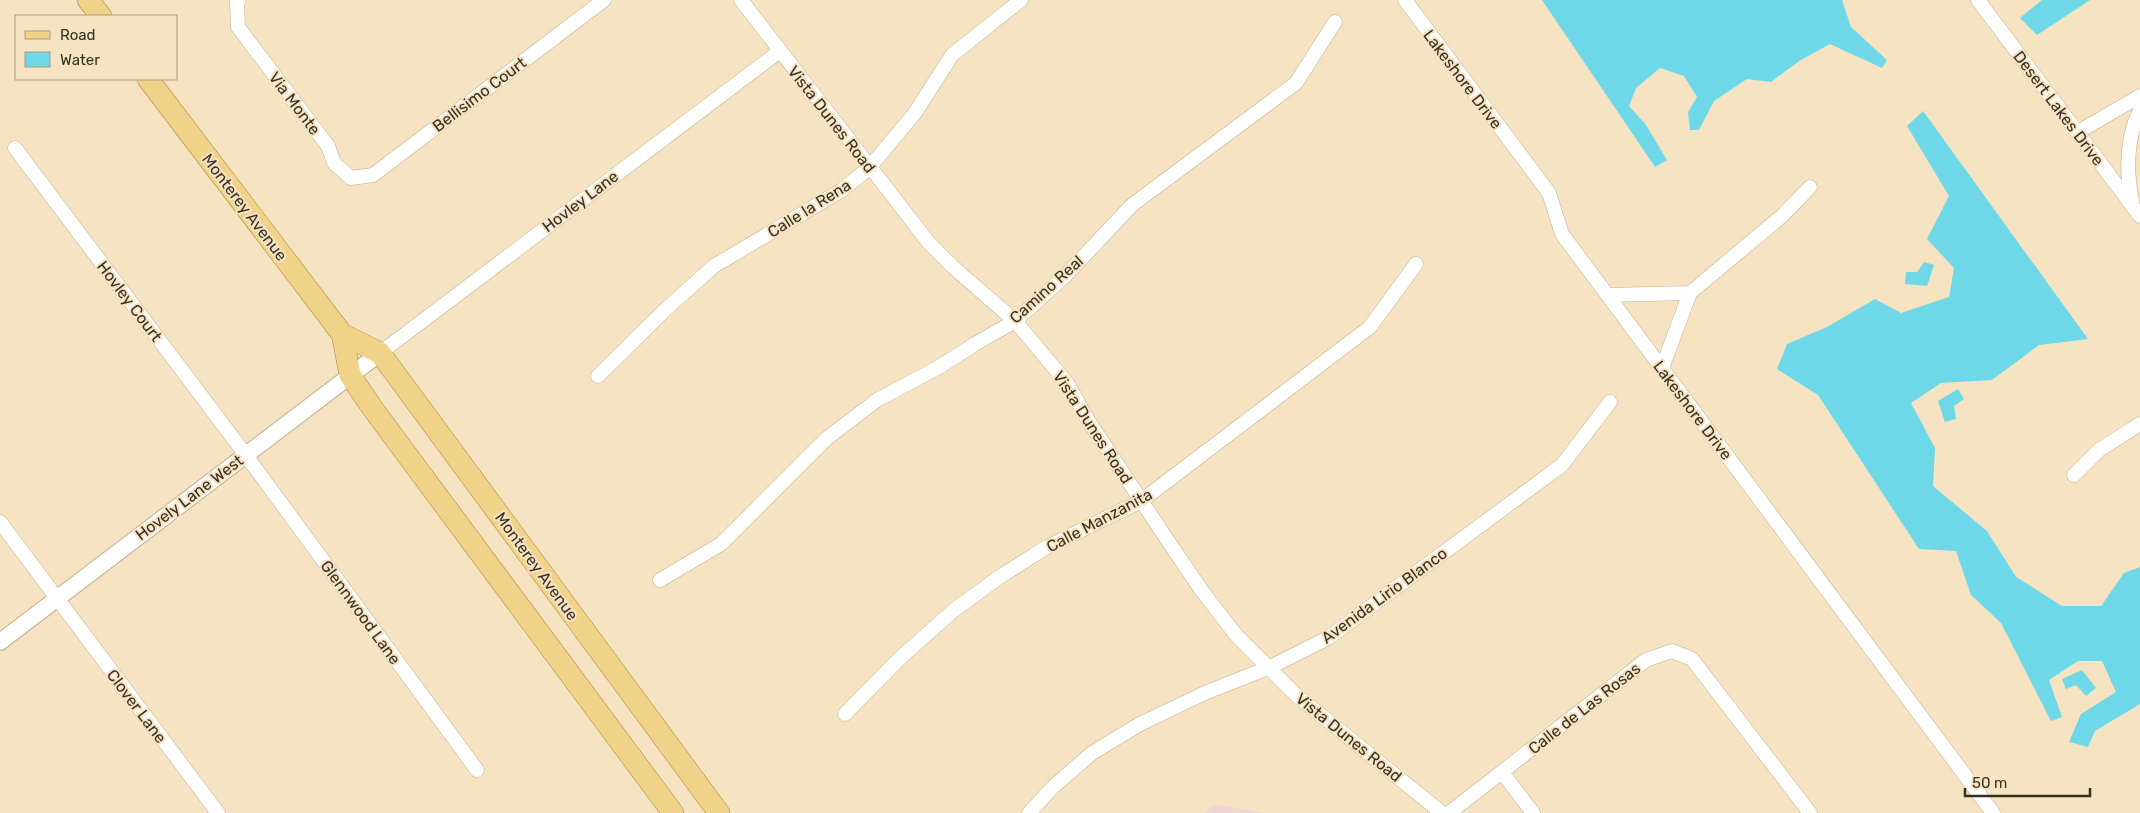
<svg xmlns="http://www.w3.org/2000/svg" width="2140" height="813" viewBox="0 0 2140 813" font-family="Rubik,sans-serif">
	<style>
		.commercial { fill: #efd4d5 }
		.water { fill: #6ed8e9 }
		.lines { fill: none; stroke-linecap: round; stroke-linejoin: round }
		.minor-casing { stroke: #c2b090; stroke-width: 15 }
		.tertiary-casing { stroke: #c2b090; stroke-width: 18 }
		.primary-casing { stroke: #a98633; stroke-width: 22 }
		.minor { stroke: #fff; stroke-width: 14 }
		.tertiary { stroke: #fff; stroke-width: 16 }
		.primary { stroke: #f0d389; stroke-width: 21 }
		.labels { text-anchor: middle; stroke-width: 4; stroke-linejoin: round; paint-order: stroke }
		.street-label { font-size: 16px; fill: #383024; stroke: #f5e3c2 }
	</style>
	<rect width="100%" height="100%" fill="#f5e3c2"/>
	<path class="commercial" d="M1215,805L1265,813H1205Z"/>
	<path class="water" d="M1542,0H1842L1851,27L1887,60L1882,68L1830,44L1799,61L1771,82L1747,79L1714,101L1699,130H1690L1688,112L1697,97L1684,76L1660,68L1636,88L1629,106L1646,125L1667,160L1655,167Z
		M2042,0H2090L2037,35L2020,18Z
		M1923,111L2088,339L2039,345L1992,380L1941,383L1911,403L1935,448L1933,486L1987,531L2016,577L2062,606H2101L2124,573L2140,567V704L2095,731L2088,747L2069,742L2081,714L2116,692L2102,661H2078L2049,680L2062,717L2051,721L2001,623L1971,595L1956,551L1919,549L1818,395L1777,369L1787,344L1827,327L1875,299L1901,313L1949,297L1954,268L1927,239L1949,196L1907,126Z
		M1924,262L1934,265L1927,286L1905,284L1906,272H1917Z
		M1958,389L1964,399L1954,406L1956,419L1945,422L1938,401Z
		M2082,670L2096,688L2086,696L2076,685L2066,689L2062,679Z"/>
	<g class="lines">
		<defs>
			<path id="minor" d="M239,0L237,2L238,27L328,146L334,163L351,178L373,175L604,0
				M741,0L929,243L953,267L1015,321L1067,383L1088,420L1166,538L1202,591L1236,635L1296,695L1442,813
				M1405,0L1549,193L1562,234L1993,813
				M1978,0L2140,216
				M2078,132L2140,96
				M15,148L245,454L477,770
				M2132,201C2126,171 2126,139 2140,110
				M1607,295L1690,293
				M380,353L780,51
				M1662,368L1690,293L1783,215L1810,187
				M598,376L666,309L714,266L842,190L869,168L915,113L952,55L1021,0
				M2074,475L2099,450L2140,424
				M0,522L218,813
				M660,580L721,544L826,439L877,400L939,367L975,344L1015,321L1066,275L1132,205L1296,83L1335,22
				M845,714L900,658L954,610L998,578L1045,548L1141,501L1370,327L1416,264
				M1502,772L1533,813
				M1029,813L1053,787L1092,753L1140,724L1207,692L1268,668L1328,638L1562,465L1610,402
				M1449,813L1646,660L1672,651L1692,659L1810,813"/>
			<path id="tertiary" d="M0,642L380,353"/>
			<path id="primary" d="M88,0L101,16
				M148,79L342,334L350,375L373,409L673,813
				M342,334L380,353L719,813"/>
		</defs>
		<use href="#minor" class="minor-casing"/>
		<use href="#tertiary" class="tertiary-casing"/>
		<use href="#primary" class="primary-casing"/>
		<use href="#minor" class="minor"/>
		<use href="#tertiary" class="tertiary"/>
		<use href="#primary" class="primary"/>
	</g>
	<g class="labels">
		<g class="street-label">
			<text transform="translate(1463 79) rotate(53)" y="6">Lakeshore Drive</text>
			<text transform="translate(479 94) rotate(-37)" y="6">Bellisimo Court</text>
			<text transform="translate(295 103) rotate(53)" y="6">Via Monte</text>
			<text transform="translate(2059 108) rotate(53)" y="6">Desert Lakes Drive</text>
			<text transform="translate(832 119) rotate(52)" y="6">Vista Dunes Road</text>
			<text transform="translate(580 201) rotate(-37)" y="6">Hovley Lane</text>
			<text transform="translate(245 207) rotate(53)" y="6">Monterey Avenue</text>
			<text transform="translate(809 208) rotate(-32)" y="6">Calle la Rena</text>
			<text transform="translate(1046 289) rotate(-42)" y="6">Camino Real</text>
			<text transform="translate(130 301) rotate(53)" y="6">Hovley Court</text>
			<text transform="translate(1693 410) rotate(53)" y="6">Lakeshore Drive</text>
			<text transform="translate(1093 427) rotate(57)" y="6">Vista Dunes Road</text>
			<text transform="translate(189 497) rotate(-37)" y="6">Hovely Lane West</text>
			<text transform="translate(1099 520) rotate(-28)" y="6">Calle Manzanita</text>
			<text transform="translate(537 566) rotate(54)" y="6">Monterey Avenue</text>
			<text transform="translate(1384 595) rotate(-36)" y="6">Avenida Lirio Blanco</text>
			<text transform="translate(361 612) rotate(54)" y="6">Glennwood Lane</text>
			<text transform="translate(137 706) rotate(53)" y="6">Clover Lane</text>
			<text transform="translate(1584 708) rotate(-38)" y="6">Calle de Las Rosas</text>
			<text transform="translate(1349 737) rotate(39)" y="6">Vista Dunes Road</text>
		</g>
	</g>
	<rect x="15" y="15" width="162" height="65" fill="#f5e3c2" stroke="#a99b83"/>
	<rect x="25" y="31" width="25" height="8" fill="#f0d389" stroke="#a99b83"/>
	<text x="60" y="40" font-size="15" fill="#383024">Road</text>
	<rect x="25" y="52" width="25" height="15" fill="#6ed8e9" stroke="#a99b83"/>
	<text x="60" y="65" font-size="15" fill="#383024">Water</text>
	<path d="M1965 788v8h125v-8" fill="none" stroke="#383024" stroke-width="2.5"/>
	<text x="1972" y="788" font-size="15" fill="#383024" stroke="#f5e3c2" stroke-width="4" paint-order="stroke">50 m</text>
</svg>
